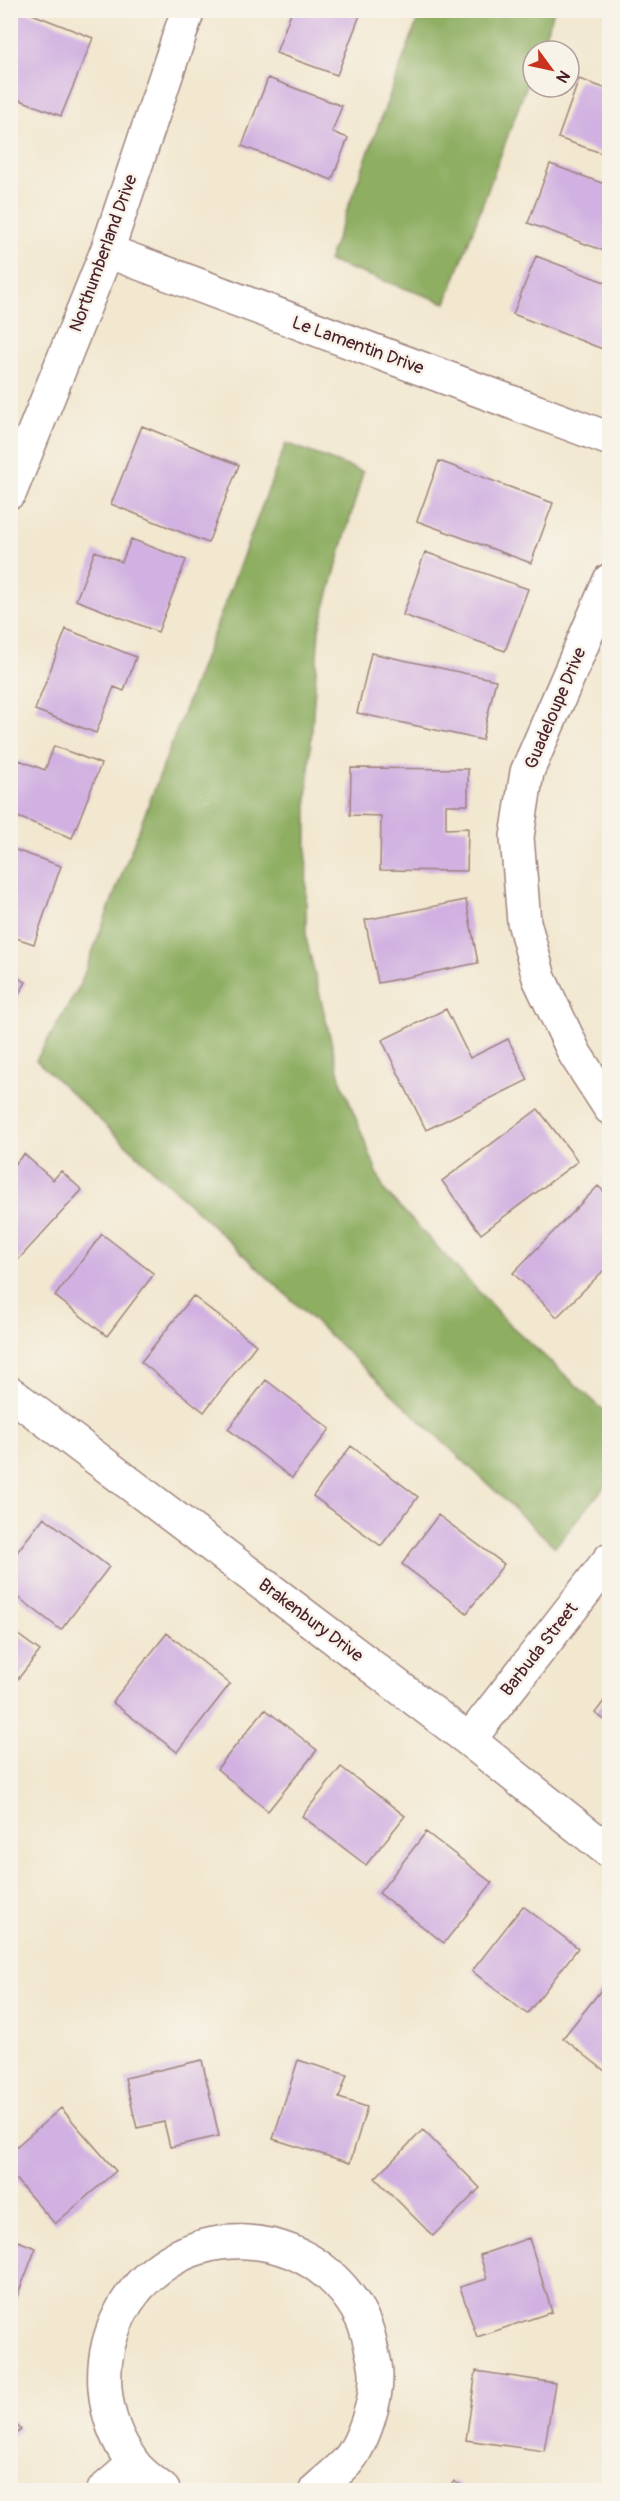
<svg xmlns="http://www.w3.org/2000/svg" width="620" height="2501" viewBox="0 0 620 2501" font-family="Pangolin,sans-serif">
	<style>
		.forest { fill: #8eae62; stroke: #6c6646; stroke-width: 1.5 }
		.building { fill: #d1b1e1 }
		.lines { fill: none; stroke-linecap: round; stroke-linejoin: round }
		.street-casing { stroke: #9e837d; stroke-width: 36 }
		.street { stroke: #fff; stroke-width: 33 }
		.labels { text-anchor: middle; stroke-width: 5; stroke-linejoin: round; paint-order: stroke }
		.street-label { font-size: 18px; fill: #4a1f2b; stroke: #f7f3e8 }
	</style>
	<rect width="100%" height="100%" fill="#f7f3e8"/>
	<filter id="ink" filterUnits="userSpaceOnUse"><feTurbulence type="fractalNoise" baseFrequency=".0167" numOctaves="2"/><feDisplacementMap in="SourceGraphic" scale="12" xChannelSelector="R" yChannelSelector="G"/><feConvolveMatrix kernelMatrix="1 2 1 2 8 2 1 2 1" color-interpolation-filters="sRGB"/></filter>
	<filter id="wash" filterUnits="userSpaceOnUse"><feTurbulence type="fractalNoise" baseFrequency=".008" numOctaves="4" result="noise"/><feDisplacementMap in="SourceGraphic" scale="24" xChannelSelector="R" yChannelSelector="G"/><feGaussianBlur stdDeviation="1.35" result="paint"/><feColorMatrix in="noise" values="0 0 0 0 0 0 0 0 0 0 0 0 0 0 0 0 0 1.4 0 .05"/><feComposite in="paint" operator="in"/></filter>
	<g filter="url(#wash)">
		<rect width="100%" height="100%" fill="#f2e7cf"/>
		<path class="forest" d="M421,11H554L539,51H533V68L446,303L328,261Z
			M286,443L363,472L319,629L307,800L306,938L340,1078L384,1190L507,1322L609,1415V1481L555,1547L36,1060L79,987Z"/>
		<g id="blocks">
			<path class="building" d="M15,10H22L93,38L61,116L10,96V23Z
				M292,10H362L337,75L276,53Z
				M268,78L342,106L332,132L348,138L332,180L242,146Z
				M579,79L610,90V156L558,138Z
				M550,164L610,186V253L528,223Z
				M536,256L610,284V340L605,350L513,314Z
				M142,426L239,465L208,543L111,504Z
				M439,461L553,503L531,563L417,521Z
				M131,539L186,560L158,632L76,600L95,551L122,562Z
				M425,552L528,589L505,651L403,615Z
				M66,629L136,657L124,691L114,687L96,733L35,710Z
				M371,653L496,680L482,740L357,713Z
				M54,746L101,764L72,838L10,814V782L19,760L45,770Z
				M351,768L468,769V805H446V829L468,828L467,871L380,870L381,816L350,815Z
				M10,848L61,866L34,944L10,936Z
				M466,900L478,963L378,983L365,920Z
				M10,974L26,982L10,1010Z
				M446,1009L470,1058L508,1039L528,1080L426,1130L382,1040Z
				M538,1109L578,1161L481,1234L442,1181Z
				M24,1154L53,1180L61,1171L82,1190L18,1260L10,1253V1169Z
				M598,1186L610,1197V1264L557,1317L513,1273Z
				M102,1234L154,1274L107,1336L55,1296Z
				M193,1296L256,1345L204,1412L141,1362Z
				M266,1380L330,1429L292,1478L228,1429Z
				M351,1446L418,1497L381,1546L313,1496Z
				M438,1515L504,1564L467,1613L402,1564Z
				M44,1517L109,1567L61,1630L10,1591V1561Z
				M10,1629L40,1651L10,1689Z
				M167,1633L230,1684L177,1752L112,1702Z
				M610,1693V1724L595,1713Z
				M265,1709L317,1750L268,1811L217,1769Z
				M341,1767L405,1816L366,1865L302,1816Z
				M426,1832L492,1883L444,1943L379,1893Z
				M523,1906L578,1948L527,2014L472,1971Z
				M610,1979V2075L563,2038Z
				M202,2060L219,2136L170,2147L164,2122L137,2128L125,2078Z
				M298,2060L347,2075L339,2098L367,2107L350,2163L273,2139Z
				M61,2108L116,2171L55,2224L10,2173V2152Z
				M423,2130L480,2188L433,2236L375,2178Z
				M10,2238L36,2248L11,2312H10Z
				M529,2238L552,2312L477,2337L460,2287L487,2279L480,2255Z
				M476,2371L555,2383L544,2451L466,2440Z
				M10,2417L21,2430L10,2439Z
				M454,2481L467,2490H448Z"/>
		</g>
	</g>
	<g filter="url(#ink)">
		<use href="#blocks" fill-opacity="0" stroke="#9e837d" stroke-width="1.5"/>
		<g class="lines">
			<defs>
				<path id="street" d="M107,251L610,439
					M10,492L107,251L188,10
					M610,580L527,772L517,837L524,922L539,978L575,1054L610,1108
					M10,1393L469,1740L610,1852
					M469,1740L610,1559
					M104,2490L134,2464
					M163,2490C153,2482 140,2473 133,2463C64,2368 128,2237 247,2242C279,2244 305,2254 329,2275C350,2294 366,2319 371,2347C373,2356 376,2365 376,2374C377,2400 363,2444 346,2463C336,2473 326,2481 316,2490"/>
			</defs>
			<use href="#street" class="street-casing"/>
			<use href="#street" class="street"/>
		</g>
	</g>
	<g class="labels">
		<g class="street-label">
			<text transform="translate(103 253) rotate(-70)" y="6">Northumberland Drive</text>
			<text transform="translate(358 345) rotate(20)" y="6">Le Lamentin Drive</text>
			<text transform="translate(555 708) rotate(-67)" y="6">Guadeloupe Drive</text>
			<text transform="translate(311 1620) rotate(37)" y="6">Brakenbury Drive</text>
			<text transform="translate(539 1649) rotate(-52)" y="6">Barbuda Street</text>
		</g>
	</g>
	<rect width="620" height="2501" fill="none" stroke="#f7f3e8" stroke-width="36"/>
	<g transform="translate(551 69) rotate(123)"><circle r="28" fill="#f7f3e8" stroke="#b29e9c" stroke-width="1.5"/>
	<path d="M0-4.5L10 22L0 15L-10 22Z" fill="#c8321e"/>
	<text y="-9" font-size="16" font-weight="bold" text-anchor="middle" fill="#4a1f2b">N</text>
	</g>
</svg>
